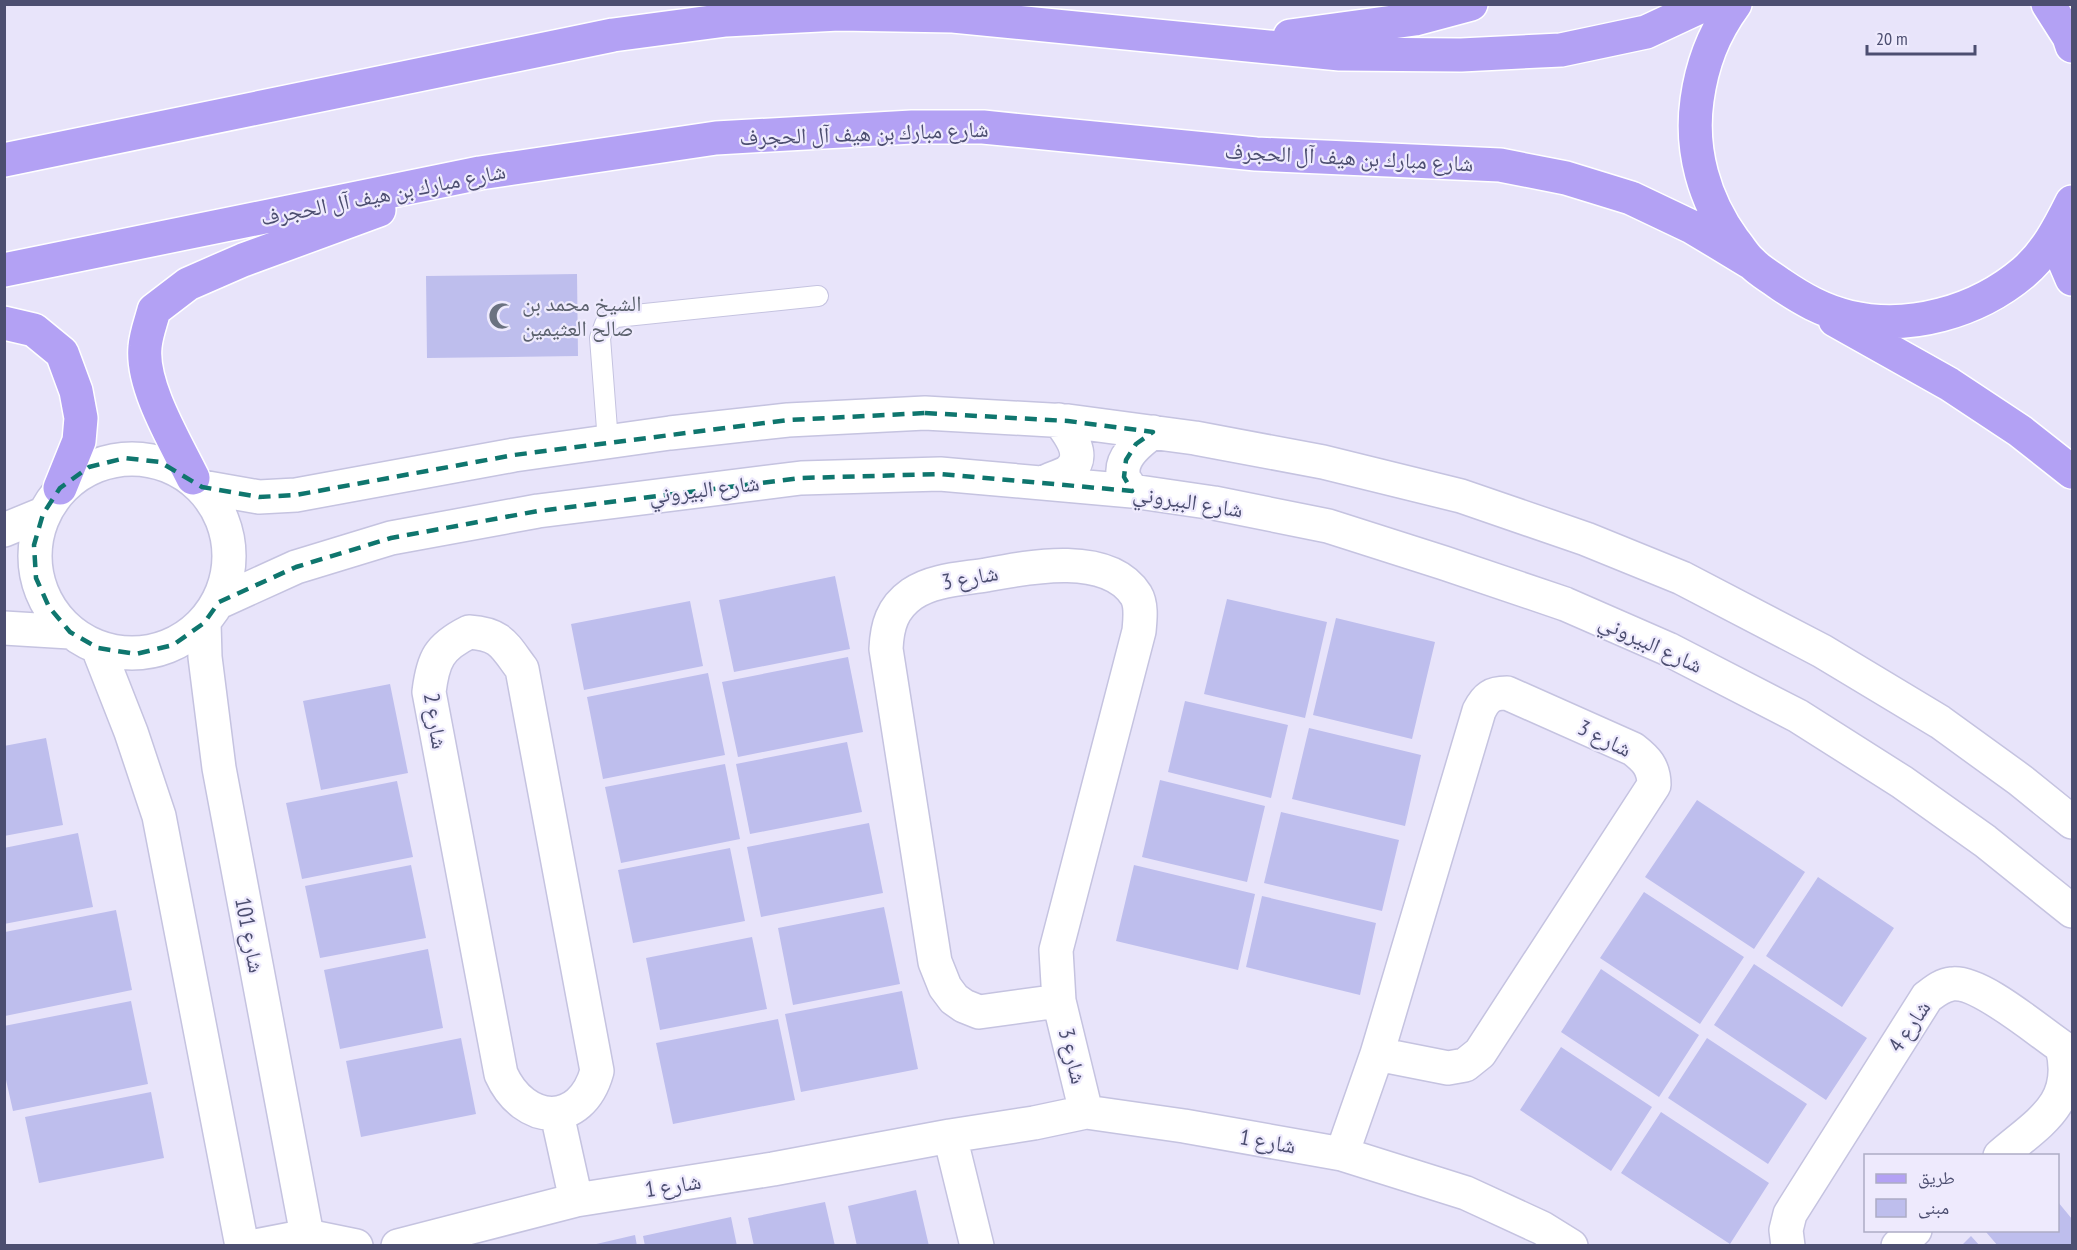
<svg xmlns="http://www.w3.org/2000/svg" width="2077" height="1250" viewBox="0 0 2077 1250" font-family="'PT Sans Narrow','Noto Naskh Arabic',sans-serif">
	<style>
		.building { fill: #bebeed }
		.lines { fill: none; stroke-linecap: round; stroke-linejoin: round }
		.service-casing { stroke: #c5c3e0; stroke-width: 22 }
		.minor-casing { stroke: #c5c3e0; stroke-width: 36 }
		.tertiary-casing { stroke: #c5c3e0; stroke-width: 36 }
		.primary-casing { stroke: #fff; stroke-width: 36 }
		.service { stroke: #fff; stroke-width: 20 }
		.minor { stroke: #fff; stroke-width: 33 }
		.tertiary { stroke: #fff; stroke-width: 33 }
		.primary { stroke: #b3a1f4; stroke-width: 33 }
		.marked { fill: none; stroke: #0f766e; stroke-width: 4.5; stroke-dasharray: 12 8; stroke-linejoin: round }
		.labels { text-anchor: middle; stroke-width: 4.5; stroke-linejoin: round; paint-order: stroke }
		.street-label { font-size: 22px; fill: #4c4e70; stroke: #eeeafd }
		.worship-label { font-size: 22px; fill: #5b616d; stroke: #eeeafd; text-anchor: start }
	</style>
	<rect width="100%" height="100%" fill="#e8e4fa"/>
	<path class="building" d="M577,274L578,356L427,358L426,276Z
		M835,576L850,649L734,672L719,600Z
		M1227,599L1327,622L1305,718L1204,694Z
		M690,601L703,666L584,690L571,624Z
		M1336,618L1435,642L1412,739L1313,715Z
		M848,657L863,732L738,757L722,682Z
		M708,673L725,755L603,779L587,697Z
		M390,684L408,773L321,790L303,701Z
		M1185,701L1288,725L1271,798L1168,772Z
		M1309,728L1421,755L1405,826L1292,799Z
		M46,738L63,825L4,836V746Z
		M847,742L862,812L750,834L736,764Z
		M725,764L740,839L621,863L605,787Z
		M1160,780L1265,806L1247,882L1142,857Z
		M397,781L413,857L302,879L286,803Z
		M1697,800L1805,872L1754,949L1645,877Z
		M1281,812L1399,840L1382,911L1264,883Z
		M869,823L883,893L761,917L747,847Z
		M78,833L93,907L4,924V848Z
		M730,848L745,921L633,943L618,870Z
		M411,865L426,938L320,958L305,886Z
		M1134,865L1255,894L1238,970L1116,941Z
		M1818,877L1894,928L1842,1007L1766,956Z
		M1644,892L1744,957L1700,1024L1600,958Z
		M1262,896L1376,923L1360,995L1246,967Z
		M884,907L900,984L793,1005L778,928Z
		M116,910L132,990L5,1016V932Z
		M752,937L767,1009L660,1030L646,958Z
		M428,949L443,1028L340,1049L324,970Z
		M1754,964L1867,1038L1826,1100L1714,1025Z
		M1601,969L1699,1035L1659,1097L1561,1032Z
		M902,991L918,1069L801,1092L785,1014Z
		M131,1001L148,1084L13,1111L4,1071V1026Z
		M778,1019L795,1100L673,1124L656,1043Z
		M461,1038L476,1114L361,1137L346,1061Z
		M1707,1038L1807,1104L1768,1164L1668,1098Z
		M1561,1047L1652,1107L1611,1171L1520,1110Z
		M151,1092L164,1158L39,1183L25,1117Z
		M1661,1112L1769,1183L1730,1244L1621,1173Z
		M916,1190L929,1246H857L848,1206Z
		M825,1202L835,1246H754L748,1218Z
		M2058,1202L2072,1219V1246H1998L1986,1232L1988,1230H2058Z
		M731,1217L737,1246H645L643,1236Z
		M635,1235L637,1246H593L592,1245Z
		M1971,1236L1980,1246H1961Z"/>
	<g class="lines">
		<defs>
			<path id="service" d="M608,442L600,338L605,324L616,317L818,296"/>
			<path id="minor" d="M469,632C501,634 504,645 522,669L597,1071C581,1129 524,1125 501,1074L429,692C433,659 439,647 469,632Z
				M1059,1001L979,1012L964,1006L954,999L945,987L935,962L886,649C887,626 892,608 912,594C932,580 961,579 986,575C1028,567 1108,551 1136,595C1142,605 1140,620 1139,631L1056,950L1059,1001L1086,1112
				M557,1114L576,1200
				M950,1136L977,1246
				M1342,1154L1377,1054L1479,711C1486,697 1492,693 1507,693L1633,749C1646,759 1654,767 1654,785L1480,1053L1465,1065L1448,1068L1377,1054
				M255,1246L307,1236L356,1246
				M398,1246L576,1200L773,1169L950,1136L1034,1123L1086,1112L1184,1126L1342,1154L1466,1193L1542,1228L1571,1246
				M1788,1246L1786,1230L1790,1214L1927,997C1935,991 1942,985 1952,984C1979,980 2038,1031 2062,1047C2077,1104 2038,1123 2000,1156
				M1898,1246L1915,1230"/>
			<path id="tertiary" d="M35 556a97 97 0 1 1 194 0a97 97 0 1 1-194 0Z
				M1045,482C1052,478 1066,475 1071,469C1086,454 1068,432 1059,420
				M202,487L259,497L296,495L514,455L670,433L788,420L925,413L1068,421L1195,438L1323,462L1461,496L1586,539L1682,578L1822,651L1940,722L2020,780L2072,822
				M1132,491C1130,487 1126,483 1124,478C1118,459 1139,442 1153,432
				M4,530L43,514
				M219,602L296,567L391,538L538,511L801,478L940,474L1132,491L1214,503L1328,526L1444,563L1565,604L1668,649L1798,716L1902,782L1985,841L2072,911
				M204,623L205,657L219,768L309,1246
				M4,628L70,632
				M98,648L131,732L159,816L242,1246"/>
			<path id="primary" d="M1735,4C1713,34 1702,64 1697,100C1690,150 1704,200 1734,241C1740,248 1744,256 1751,262C1759,271 1771,277 1780,284C1802,299 1823,311 1849,317C1909,331 1977,312 2024,272C2046,253 2059,228 2072,202
				M2048,4L2069,37L2072,46
				M1290,36L1415,19L1471,4
				M4,160L613,35L726,20L839,14L953,16L1340,54L1461,55L1561,50L1646,32L1706,4
				M2054,237L2072,279
				M4,270L480,173L716,138L912,127H983L1256,154L1500,165L1566,178L1631,198L1692,227L1750,262
				M1835,320L1949,384L2020,431L2072,472
				M4,323L34,330L62,353L76,391L81,418L79,441L60,488
				M193,478C176,443 141,386 145,347C146,334 151,322 154,310L188,284L243,260L379,210"/>
		</defs>
		<use href="#service" class="service-casing"/>
		<use href="#minor" class="minor-casing"/>
		<use href="#tertiary" class="tertiary-casing"/>
		<use href="#primary" class="primary-casing"/>
		<use href="#service" class="service"/>
		<use href="#minor" class="minor"/>
		<use href="#tertiary" class="tertiary"/>
		<use href="#primary" class="primary"/>
	</g>
	<path class="marked" d="M925,413L1068,421L1153,432L1136,444L1126,460L1124,477L1132,491L940,474L801,478L538,511L391,538L296,567L219,602L204,623L173,645L136,654L98,648L70,632L49,607L36,578L34,545L43,514L60,488L89,467L125,458L160,462L202,487L259,497L296,495L514,455L788,420Z"/>
	<defs>
		<symbol id="mosque-bare" viewBox="-9 -9 18 18"><path d="M3.5-4.9A6 6 0 1 0 3.5 4.9A5 5 0 1 1 3.5-4.9Z" fill="#6b7280" stroke="#eeeafd" stroke-width="2.5" paint-order="stroke"/></symbol>
	</defs>
	<g fill-rule="evenodd">
		<use href="#mosque-bare" x="483" y="297" width="38" height="38"/>
	</g>
	<g class="labels">
		<g class="street-label">
			<text transform="translate(864 133) rotate(-2)" y="8">شارع مبارك بن هيف آل الحجرف</text>
			<text transform="translate(1349 157) rotate(3)" y="8">شارع مبارك بن هيف آل الحجرف</text>
			<text transform="translate(383 194) rotate(-11)" y="8">شارع مبارك بن هيف آل الحجرف</text>
			<text transform="translate(704 489) rotate(-7)" y="8">شارع البيروني</text>
			<text transform="translate(1188 501) rotate(9)" y="8">شارع البيروني</text>
			<text transform="translate(970 577) rotate(-10)" y="8">شارع 3</text>
			<text transform="translate(1651 643) rotate(25)" y="8">شارع البيروني</text>
			<text transform="translate(436 721) rotate(81)" y="8">شارع 2</text>
			<text transform="translate(1605 738) rotate(26)" y="8">شارع 3</text>
			<text transform="translate(250 935) rotate(79)" y="8">شارع 101</text>
			<text transform="translate(1909 1026) rotate(-56)" y="8">شارع 4</text>
			<text transform="translate(1073 1056) rotate(76)" y="8">شارع 3</text>
			<text transform="translate(1268 1141) rotate(10)" y="8">شارع 1</text>
			<text transform="translate(673 1185) rotate(-9)" y="8">شارع 1</text>
		</g>
		<g class="worship-label">
			<text x="522" y="311">الشيخ محمد بن<tspan x="522" dy="25">صالح العثيمين</tspan></text>
		</g>
	</g>
	<rect width="2077" height="1250" fill="none" stroke="#4c4e70" stroke-width="12"/>
	<rect x="1864" y="1154" width="195" height="78" fill="#eeeafd" stroke="#adacc5" stroke-width="1.5"/>
	<rect x="1876" y="1174" width="30" height="9" fill="#b3a1f4" stroke="#adacc5" stroke-width="1.5"/>
	<text x="1918" y="1184" font-size="18" fill="#4c4e70">طريق</text>
	<rect x="1876" y="1199" width="30" height="18" fill="#bebeed" stroke="#adacc5" stroke-width="1.5"/>
	<text x="1918" y="1214" font-size="18" fill="#4c4e70">مبنى</text>
	<path d="M1867 45v9h108v-9" fill="none" stroke="#4c4e70" stroke-width="3"/>
	<text x="1876" y="45" font-size="18" fill="#4c4e70" stroke="#eeeafd" stroke-width="4.5" paint-order="stroke">20 m</text>
</svg>
